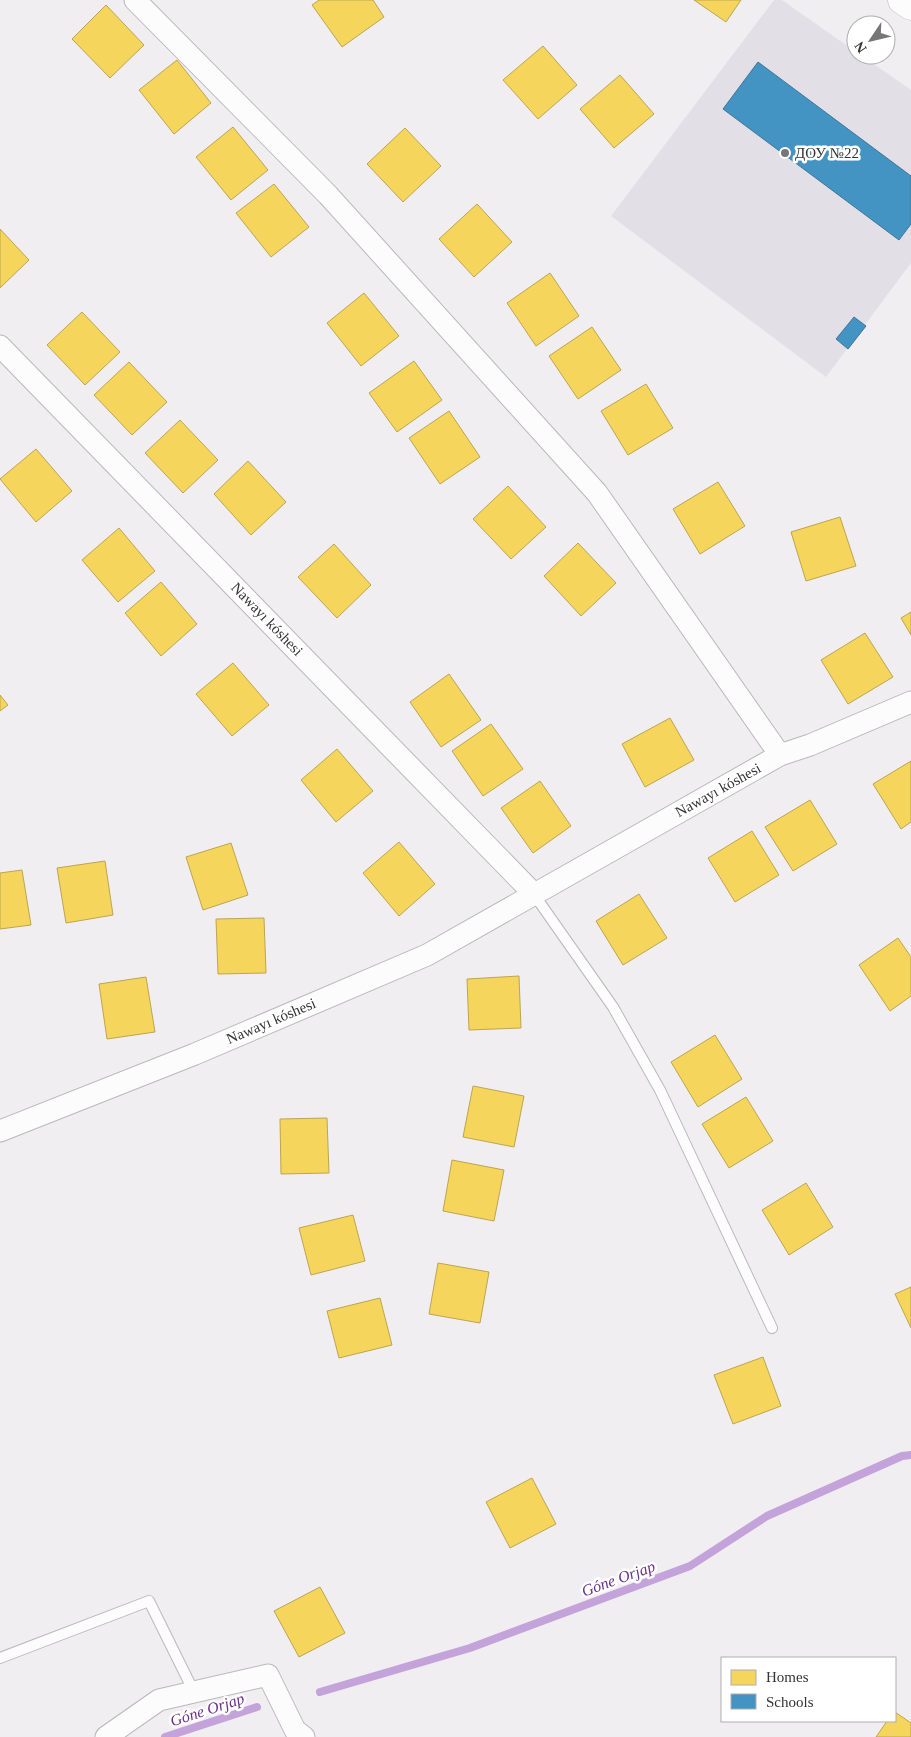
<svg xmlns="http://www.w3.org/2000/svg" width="911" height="1737" viewBox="0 0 911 1737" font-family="'Times New Roman',serif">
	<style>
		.built { fill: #e3dfe7 }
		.homes { fill: #f6d55c; stroke: #bca551 }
		.schools { fill: #4393c3; stroke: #3f7699 }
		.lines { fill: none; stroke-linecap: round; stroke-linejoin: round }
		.stream { stroke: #c3a3da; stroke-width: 8 }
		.lane-casing { stroke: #bab8bb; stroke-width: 12 }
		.street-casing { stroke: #bab8bb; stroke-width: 23 }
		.secondary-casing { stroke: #bab8bb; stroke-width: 29 }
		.lane { stroke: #fdfcfd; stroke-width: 10 }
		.street { stroke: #fdfcfd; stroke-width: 21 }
		.secondary { stroke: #fdfcfd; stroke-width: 28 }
		.poi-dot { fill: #767577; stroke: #fff; stroke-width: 2 }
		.labels { text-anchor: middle; stroke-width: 5; stroke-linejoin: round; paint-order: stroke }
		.poi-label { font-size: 15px; fill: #353436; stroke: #fff; text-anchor: start }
		.street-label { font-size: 15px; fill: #353436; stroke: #fff }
		.water-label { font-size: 16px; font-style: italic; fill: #69308c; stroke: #fff }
	</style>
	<rect width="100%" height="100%" fill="#f0eef1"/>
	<path class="built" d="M774,0H782L856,52V55H861L911,90V263L826,377L611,216Z"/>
	<path class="homes" d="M319,0H373L384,17L342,47L312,5Z
		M694,0H741L726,22Z
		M106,5L144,45L110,78L72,39Z
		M543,46L577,85L538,119L503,80Z
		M177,60L211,103L174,134L139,90Z
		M620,75L654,114L614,148L580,109Z
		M233,127L268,170L231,200L196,157Z
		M405,128L441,166L403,202L367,164Z
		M274,184L309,227L271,257L236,213Z
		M477,204L512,242L474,277L439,239Z
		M0,229L29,260L0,288Z
		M550,273L579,316L536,346L507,303Z
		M364,293L399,336L361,366L327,323Z
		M82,312L120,352L85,385L47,345Z
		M592,327L621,370L578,399L549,356Z
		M414,361L442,400L397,432L369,393Z
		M129,362L167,402L132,435L94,395Z
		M646,384L673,428L628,455L601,411Z
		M449,411L480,457L440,484L409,438Z
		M180,420L218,460L183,493L145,453Z
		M36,449L72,491L36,522L0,479Z
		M248,461L286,502L251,535L214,494Z
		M718,482L745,526L700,554L673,509Z
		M508,486L546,527L511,559L473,519Z
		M840,517L856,566L806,581L791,532Z
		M119,528L155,571L118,602L82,560Z
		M578,543L616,583L581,616L544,576Z
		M334,544L371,585L337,618L298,577Z
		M161,582L197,624L161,656L125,613Z
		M911,612V635L901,618Z
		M865,633L893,677L848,704L821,660Z
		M233,663L269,705L232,736L196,694Z
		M449,674L481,720L441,747L410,702Z
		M0,695L8,705L0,711Z
		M670,718L694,760L645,787L622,744Z
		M491,724L523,769L483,796L452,751Z
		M337,749L373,791L336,822L301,780Z
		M911,761V822L901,829L873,784Z
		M540,781L571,826L533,853L501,808Z
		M810,800L837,844L793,871L765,827Z
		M752,831L779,875L735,902L708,858Z
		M399,842L435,884L399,916L363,873Z
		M231,843L248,895L203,910L186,857Z
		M105,861L113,915L66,923L57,868Z
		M22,870L31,925L0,929V873Z
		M639,894L667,938L623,965L596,921Z
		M264,918L266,973L218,974L216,919Z
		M898,938L911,957V996L890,1011L859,965Z
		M519,976L521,1028L469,1030L467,979Z
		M146,977L155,1032L107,1039L99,984Z
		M715,1035L742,1079L698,1107L671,1062Z
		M473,1086L524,1096L514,1147L463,1137Z
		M746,1097L773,1141L729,1168L702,1124Z
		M327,1118L329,1173L281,1174L280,1119Z
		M452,1160L504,1170L494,1221L443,1211Z
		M806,1183L833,1227L789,1255L762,1210Z
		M353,1215L365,1261L311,1275L299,1228Z
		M438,1263L489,1272L480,1323L429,1314Z
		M911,1287V1328L895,1294Z
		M380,1298L392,1345L339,1358L327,1311Z
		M763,1357L781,1406L733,1424L714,1375Z
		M532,1478L556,1524L510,1548L486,1502Z
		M320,1587L345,1633L299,1657L274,1611Z
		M895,1712L911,1723V1737H876L887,1721H895Z"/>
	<path class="schools" d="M758,62L911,176V224L899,240L723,109Z
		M854,317L866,326L848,349L836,339Z"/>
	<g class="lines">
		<path class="stream" d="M320,1692L470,1648L690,1566L767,1516L902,1456L911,1455
			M165,1737L257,1707"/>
		<defs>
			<path id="lane" d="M533,893L613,1007L660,1090L772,1328
				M0,1658L149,1601L194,1692"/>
			<path id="street" d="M135,0L328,195L597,493L780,755
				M0,346L533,893
				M0,1131L195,1054L427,955L780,755L810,745L911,702
				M106,1737L159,1700L268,1675L295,1730L304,1737"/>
			<path id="secondary" d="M902,0L911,6"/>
		</defs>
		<use href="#lane" class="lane-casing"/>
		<use href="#street" class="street-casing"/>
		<use href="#secondary" class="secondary-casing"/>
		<use href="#lane" class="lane"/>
		<use href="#street" class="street"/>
		<use href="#secondary" class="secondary"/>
	</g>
	<circle class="poi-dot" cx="785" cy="153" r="5"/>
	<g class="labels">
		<g class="poi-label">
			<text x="795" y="158">ДОУ №22</text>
		</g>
		<g class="street-label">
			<text transform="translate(267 619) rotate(46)" y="5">Nawayı kóshesi</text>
			<text transform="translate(718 790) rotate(-29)" y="5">Nawayı kóshesi</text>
			<text transform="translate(271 1021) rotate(-23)" y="5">Nawayı kóshesi</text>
		</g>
		<g class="water-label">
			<text transform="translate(618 1578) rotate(-20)" y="6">Góne Orjap</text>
			<text transform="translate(207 1709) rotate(-18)" y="6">Góne Orjap</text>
		</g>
	</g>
	<rect x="721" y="1657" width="175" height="65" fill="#ffffff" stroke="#aeaeaf"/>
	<rect x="731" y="1670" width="25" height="15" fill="#f6d55c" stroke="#aeaeaf"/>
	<text x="766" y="1682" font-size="15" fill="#353436">Homes</text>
	<rect x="731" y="1694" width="25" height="15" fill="#4393c3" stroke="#aeaeaf"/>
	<text x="766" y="1707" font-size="15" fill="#353436">Schools</text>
	<g transform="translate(871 40) rotate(235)"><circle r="24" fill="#ffffff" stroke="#aeaeaf"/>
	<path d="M0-4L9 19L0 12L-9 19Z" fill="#767577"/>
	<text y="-8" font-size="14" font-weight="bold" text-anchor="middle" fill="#353436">N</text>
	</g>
</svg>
